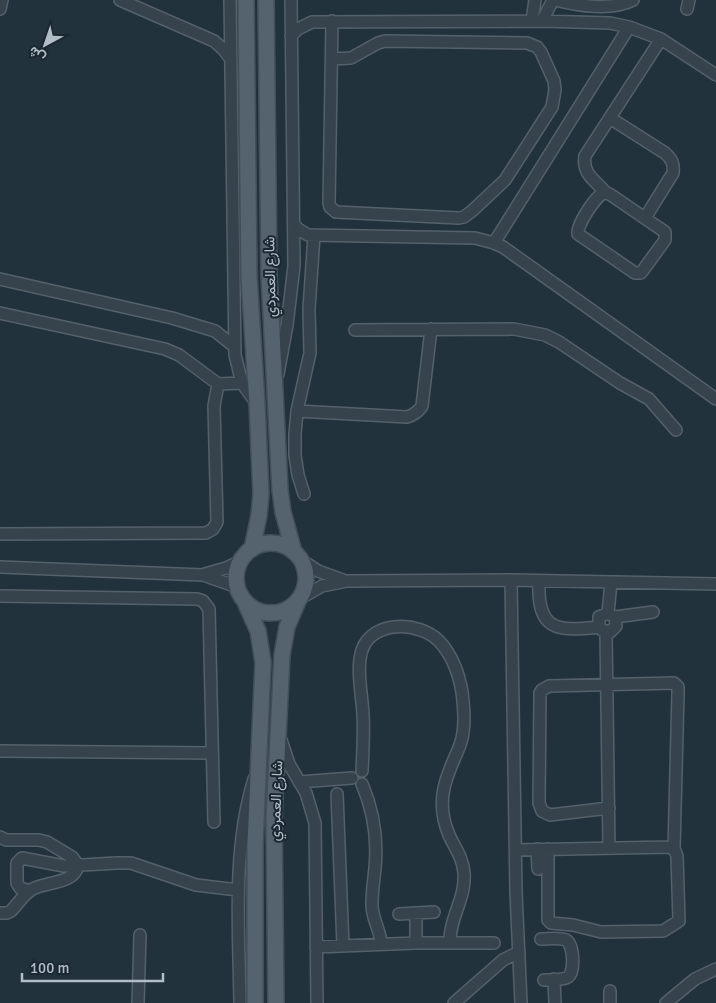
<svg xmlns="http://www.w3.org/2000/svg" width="716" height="1003" viewBox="0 0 716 1003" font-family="Signika,Vazirmatn,sans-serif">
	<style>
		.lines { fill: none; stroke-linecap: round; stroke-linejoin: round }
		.minor-casing { stroke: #54616a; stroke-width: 14 }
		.major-casing { stroke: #424f58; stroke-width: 18 }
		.minor { stroke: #36434c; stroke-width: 11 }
		.major { stroke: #54636d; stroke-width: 15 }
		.labels { text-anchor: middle; stroke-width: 4; stroke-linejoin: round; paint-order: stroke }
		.street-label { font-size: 15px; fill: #b1bec8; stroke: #1b2831 }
	</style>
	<rect width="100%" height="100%" fill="#22323c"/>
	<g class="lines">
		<defs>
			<path id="minor" d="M120,0L214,41L223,49L230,58
				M230,0L235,355L242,383L257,404
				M556,0C578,6 612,11 633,0
				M0,9L2,0
				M687,9L689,0
				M332,21L329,203L330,207L336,212L459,218L464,217L472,211L505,180L552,107L555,90L554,81L541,52L537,47L527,43L385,41L378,43L351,58L332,59
				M532,21L535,0
				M542,21L553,0
				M291,36L298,29L312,22L542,21L610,23L629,27L661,39L716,75
				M610,118L665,153C672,159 674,164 673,173L645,218
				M605,192L611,195L665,232V240L641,273H635L578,234C576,226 596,195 605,192Z
				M605,192C595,180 582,174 585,156L661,39
				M294,224L298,229L308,235L475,238L494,243L503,247L716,399
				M494,243L629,27
				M0,279L172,318L215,331L235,347
				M0,313L165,349L179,355L218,384L242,383
				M355,330L514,329L545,335L559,342L620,383L649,399L676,430
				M278,374L287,325L294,266L291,0
				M297,411L407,417C414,415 418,412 422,406L431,329
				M304,494L298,475L295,455V434L297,411L310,353L309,309L314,235
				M0,534L206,533L213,529L217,522L214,406L218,384
				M301,560L318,571L343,580
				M0,567L203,575L237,587
				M205,574L226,568L241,561
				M511,580L516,892L521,1003
				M539,581C537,630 556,632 599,627L602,630L610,632L616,626L615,617L608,613L599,617V627
				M0,596L197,599L203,601L209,609L214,822
				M299,599L322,586L347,581L511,580L716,584
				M608,613L611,582
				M615,617L653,612
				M606,632L609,848
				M281,740L289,764L306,793L315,823L317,1003
				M0,751L212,753
				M362,771C363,752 364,733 363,714C362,695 356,668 362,650C372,620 419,621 439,641C452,655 459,674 462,692C464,709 466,728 460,745C454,761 445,776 443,794C441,808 444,823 449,835C455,848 463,858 464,873C466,899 449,918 450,943
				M299,782L352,778
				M362,784C374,812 378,838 375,868C374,879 372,891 372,903C371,918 381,930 381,944
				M337,794L343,946
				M609,808L550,815L542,811L539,803L540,693L542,690L549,686L674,683L678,687V693L674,849
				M0,837L6,840H39L47,842L72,857L78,865C75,885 44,881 31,890C23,895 18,904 11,911L7,913H0
				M537,849L538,869
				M516,850L670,847L675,851L677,856L679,921L663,931L601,932L573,925L551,923L548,920V849
				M30,891L20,888L17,883V863L22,858L64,866L117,863H131L196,885L238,890
				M399,914L434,912
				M541,939C548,939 559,937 566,940C574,945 575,972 568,977C562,981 551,979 544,980
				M416,943V913
				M316,947L416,943H494
				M554,979L555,1003
				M138,1003L140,935
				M240,1003C239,930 232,850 254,779
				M454,1003L503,960L519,952
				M610,1003V991
				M666,1003L695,979L716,969"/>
			<path id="major" d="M246,0L249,277L257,404L261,494L259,515L252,549
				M266,0L269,274L280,490L283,512L294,552
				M236 578a35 35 0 1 1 70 0a35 35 0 1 1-70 0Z
				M245,602L258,631L263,662L255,846V1003
				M276,1003L274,818L282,655L287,627L298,601"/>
		</defs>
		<use href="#minor" class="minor-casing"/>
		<use href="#major" class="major-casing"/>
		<use href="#minor" class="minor"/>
		<use href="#major" class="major"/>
	</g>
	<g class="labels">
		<g class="street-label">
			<text transform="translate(270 277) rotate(-91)" y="5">شارع العمردي</text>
			<text transform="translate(276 801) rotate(-88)" y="5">شارع العمردي</text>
		</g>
	</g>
	<g transform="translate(45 45) rotate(220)" stroke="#1b2831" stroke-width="4" paint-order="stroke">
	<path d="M0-4L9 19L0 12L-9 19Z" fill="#b1bec8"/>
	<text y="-8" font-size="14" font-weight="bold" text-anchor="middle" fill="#b1bec8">ش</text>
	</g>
	<path d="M22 973v8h141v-8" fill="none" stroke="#b1bec8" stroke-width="2.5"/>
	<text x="30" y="973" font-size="15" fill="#b1bec8" stroke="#1b2831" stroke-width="4" paint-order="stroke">100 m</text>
</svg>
